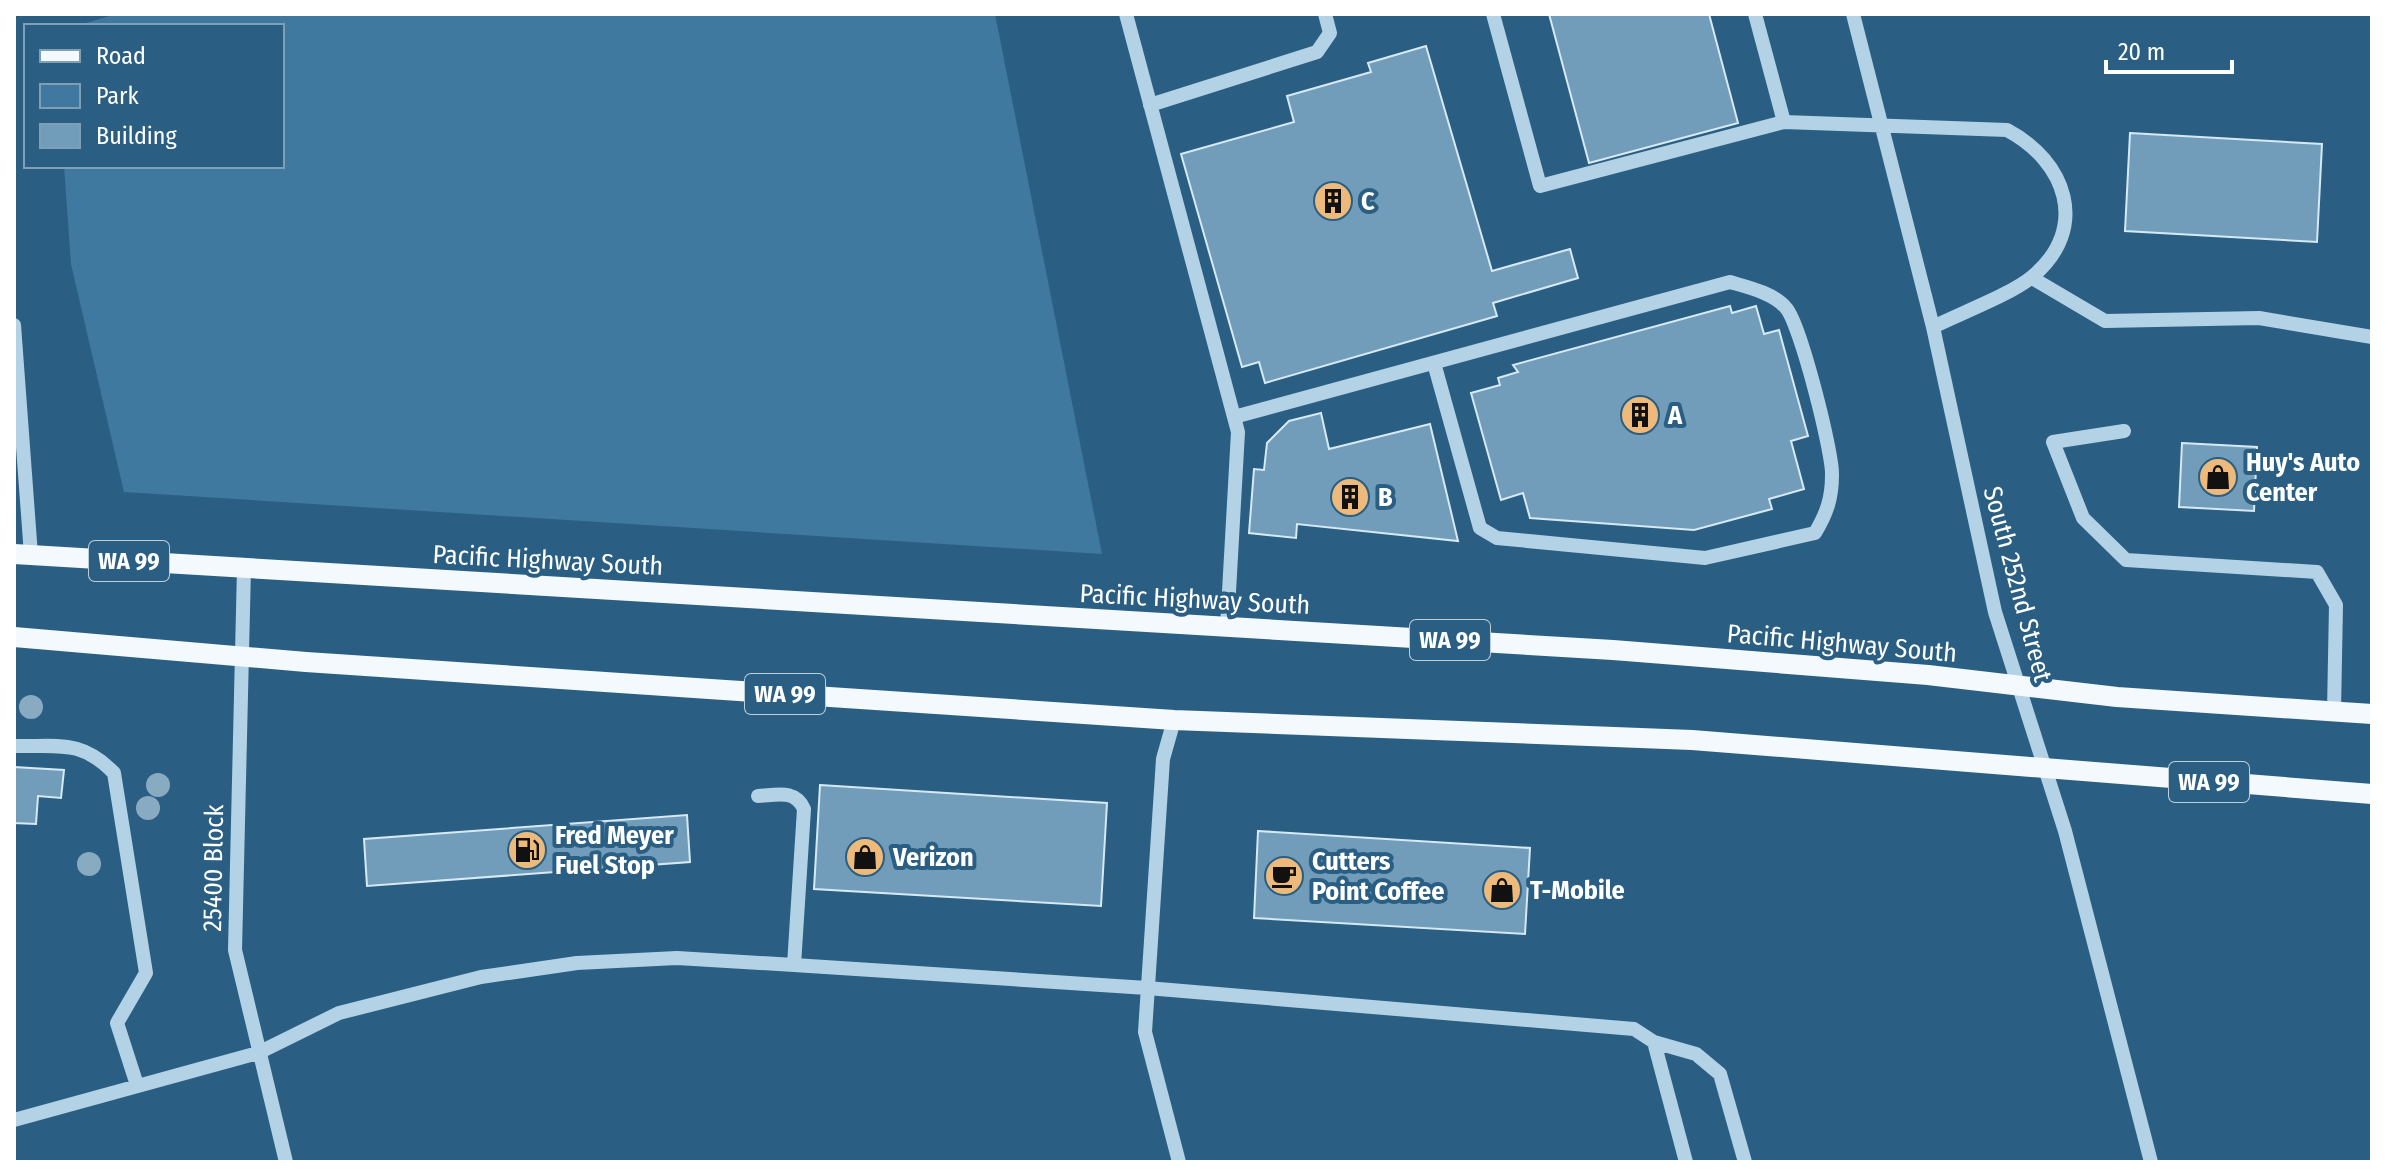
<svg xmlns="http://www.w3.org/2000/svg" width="2386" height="1176" viewBox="0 0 2386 1176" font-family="'Fira Sans Condensed',sans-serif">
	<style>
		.green { fill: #3f799f }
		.building { fill: #719dba; stroke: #d6e9f5; stroke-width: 2 }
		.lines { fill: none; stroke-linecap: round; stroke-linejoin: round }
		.minor { stroke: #b3d2e6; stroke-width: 14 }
		.major { stroke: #f4f9fe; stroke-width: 20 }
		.tree { fill: #89abc2 }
		.labels { text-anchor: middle; stroke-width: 8; stroke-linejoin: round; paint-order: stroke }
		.shield { fill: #2a5f83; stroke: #bfcfda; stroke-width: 2 }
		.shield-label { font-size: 24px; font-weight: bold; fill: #fff }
		.poi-label { font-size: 26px; font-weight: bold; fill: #fff; stroke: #2a5f83; text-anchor: start }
		.street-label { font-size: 26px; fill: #fff; stroke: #2a5f83 }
	</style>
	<rect width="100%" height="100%" fill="#2a5f83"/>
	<path class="green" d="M116,14H995L1102,554L124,492L71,264L64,166H282V26H76Z"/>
	<path class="building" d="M1549,14H1709L1738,123L1589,163Z
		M1426,46L1492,271L1570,249L1578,278L1493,303L1497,316L1265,383L1259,362L1242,367L1181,154L1294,122L1287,96L1371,72L1368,63Z
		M1426,46L1492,271L1570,249L1578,278L1493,303L1497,316L1265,383L1259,362L1242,367L1181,154L1294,122L1287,96L1371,72L1368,63Z
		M2130,133L2322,144L2317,242L2125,231Z
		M1730,306L1732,313L1756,306L1764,334L1779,330L1808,436L1791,441L1804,489L1769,499L1772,509L1694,530L1530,518L1523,493L1501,500L1471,393L1500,385L1498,378L1518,372L1513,365Z
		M1730,306L1732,313L1756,306L1764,334L1779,330L1808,436L1791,441L1804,489L1769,499L1772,509L1694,530L1530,518L1523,493L1501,500L1471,393L1500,385L1498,378L1518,372L1513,365Z
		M1321,413L1329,449L1430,424L1458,541L1297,524L1296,538L1249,533L1254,469L1264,470L1267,443L1289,421Z
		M1321,413L1329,449L1430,424L1458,541L1297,524L1296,538L1249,533L1254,469L1264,470L1267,443L1289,421Z
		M2182,443L2257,447L2254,511L2179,507Z
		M14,767L64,770L61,798L38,796L36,824L14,823Z
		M820,785L1107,803L1101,906L814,889Z
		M687,815L690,862L367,886L364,839Z
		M1258,831L1530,848L1525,934L1254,918Z"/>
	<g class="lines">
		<path class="minor" d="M1126,14L1238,432L1227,627
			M1493,14L1540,186L1784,122
			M1755,14L1784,122L2007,130C2066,161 2090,228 2033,276C2012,294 1961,313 1933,327
			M1853,14L1933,327L1995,612L2065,831L2151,1162
			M1150,105L1317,52L1330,33L1325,14
			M2032,278L2105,321L2259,318L2372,337
			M14,325L31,555
			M1234,417L1730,282C1747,287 1774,293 1786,308C1800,323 1833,453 1832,475C1832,498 1827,513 1815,533L1705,558L1497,538L1480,528L1434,363
			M2124,431L2053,442L2083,518L2126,560L2317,572L2336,605L2334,711
			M244,568L235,950L286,1162
			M1174,720L1163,759L1145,1032L1179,1162
			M14,746C58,747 81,739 114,773L146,973L117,1023L137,1085
			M758,796C777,795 795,789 804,809L794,965
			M1654,1042L1696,1054L1720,1074L1745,1162
			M14,1120L258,1053L339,1013L481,977L577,963L677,958L794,965L1147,988L1634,1029L1654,1042L1686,1162"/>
		<path class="major" d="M14,554L1613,650L1928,675L2117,697L2372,714
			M14,637L306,662L1174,720L1692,740L2372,794"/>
	</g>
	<g class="tree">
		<circle cx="31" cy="707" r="12"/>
		<circle cx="158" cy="785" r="12"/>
		<circle cx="148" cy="808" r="12"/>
		<circle cx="89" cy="864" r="12"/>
	</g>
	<defs>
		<symbol id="building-disc" viewBox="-11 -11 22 22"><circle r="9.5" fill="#edba7b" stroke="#2a5f83"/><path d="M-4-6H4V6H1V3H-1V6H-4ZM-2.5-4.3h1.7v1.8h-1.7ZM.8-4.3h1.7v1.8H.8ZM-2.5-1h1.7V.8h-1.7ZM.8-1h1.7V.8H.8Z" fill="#111"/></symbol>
		<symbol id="shop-disc" viewBox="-11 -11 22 22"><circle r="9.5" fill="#edba7b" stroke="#2a5f83"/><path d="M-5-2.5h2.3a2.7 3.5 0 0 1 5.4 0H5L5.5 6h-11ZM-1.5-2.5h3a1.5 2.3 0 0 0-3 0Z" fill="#111"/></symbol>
		<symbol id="fuel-disc" viewBox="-11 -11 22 22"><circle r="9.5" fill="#edba7b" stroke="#2a5f83"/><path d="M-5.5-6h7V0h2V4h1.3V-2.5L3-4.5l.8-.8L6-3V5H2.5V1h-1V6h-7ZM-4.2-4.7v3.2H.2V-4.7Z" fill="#111"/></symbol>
		<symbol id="cafe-disc" viewBox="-11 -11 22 22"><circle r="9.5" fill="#edba7b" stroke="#2a5f83"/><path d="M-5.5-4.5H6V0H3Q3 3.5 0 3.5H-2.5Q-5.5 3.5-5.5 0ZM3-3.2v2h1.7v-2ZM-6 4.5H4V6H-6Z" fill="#111"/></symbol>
	</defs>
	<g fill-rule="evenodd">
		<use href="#building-disc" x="1311" y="179" width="44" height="44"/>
		<use href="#building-disc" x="1618" y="393" width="44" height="44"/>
		<use href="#shop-disc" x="2196" y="455" width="44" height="44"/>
		<use href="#building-disc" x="1328" y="475" width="44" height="44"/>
		<use href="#fuel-disc" x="505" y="828" width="44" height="44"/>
		<use href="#shop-disc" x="843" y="835" width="44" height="44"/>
		<use href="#cafe-disc" x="1262" y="854" width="44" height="44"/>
		<use href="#shop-disc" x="1480" y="868" width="44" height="44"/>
	</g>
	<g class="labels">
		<g class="shield">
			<rect x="89" y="541" width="80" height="40" rx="6"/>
			<rect x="1410" y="620" width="80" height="40" rx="6"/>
			<rect x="745" y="674" width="80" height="40" rx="6"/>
			<rect x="2169" y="762" width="80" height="40" rx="6"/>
		</g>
		<g class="shield-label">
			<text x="129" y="569">WA 99</text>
			<text x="1450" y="648">WA 99</text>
			<text x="785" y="702">WA 99</text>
			<text x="2209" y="790">WA 99</text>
		</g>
		<g class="poi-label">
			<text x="1361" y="210">C</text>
			<text x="1668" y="424">A</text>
			<text x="2246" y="471">Huy's Auto<tspan x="2246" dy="30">Center</tspan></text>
			<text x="1378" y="506">B</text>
			<text x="555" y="844">Fred Meyer<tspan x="555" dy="30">Fuel Stop</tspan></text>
			<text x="893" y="866">Verizon</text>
			<text x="1312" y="870">Cutters<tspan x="1312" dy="30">Point Coffee</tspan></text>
			<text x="1530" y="899">T-Mobile</text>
		</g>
		<g class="street-label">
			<text transform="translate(548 560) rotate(3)" y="9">Pacific Highway South</text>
			<text transform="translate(2018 584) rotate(75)" y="9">South 252nd Street</text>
			<text transform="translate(1195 599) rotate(3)" y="9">Pacific Highway South</text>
			<text transform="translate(1842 643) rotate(5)" y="9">Pacific Highway South</text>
			<text transform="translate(213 868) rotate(-89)" y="9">25400 Block</text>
		</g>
	</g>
	<rect width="2386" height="1176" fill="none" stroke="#ffffff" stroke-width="32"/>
	<rect x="24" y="24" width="260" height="144" fill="#2a5f83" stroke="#7f9fb5" stroke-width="2"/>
	<rect x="40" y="50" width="40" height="12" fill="#f4f9fe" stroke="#7f9fb5" stroke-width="2"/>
	<text x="96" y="64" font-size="24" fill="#ffffff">Road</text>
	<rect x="40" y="84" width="40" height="24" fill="#3f799f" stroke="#7f9fb5" stroke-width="2"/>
	<text x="96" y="104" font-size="24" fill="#ffffff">Park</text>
	<rect x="40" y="124" width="40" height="24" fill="#719dba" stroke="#7f9fb5" stroke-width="2"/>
	<text x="96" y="144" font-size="24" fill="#ffffff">Building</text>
	<path d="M2106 60v12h126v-12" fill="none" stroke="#ffffff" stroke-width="4"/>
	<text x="2118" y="60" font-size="24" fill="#ffffff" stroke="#2a5f83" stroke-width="6" paint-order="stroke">20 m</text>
</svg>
